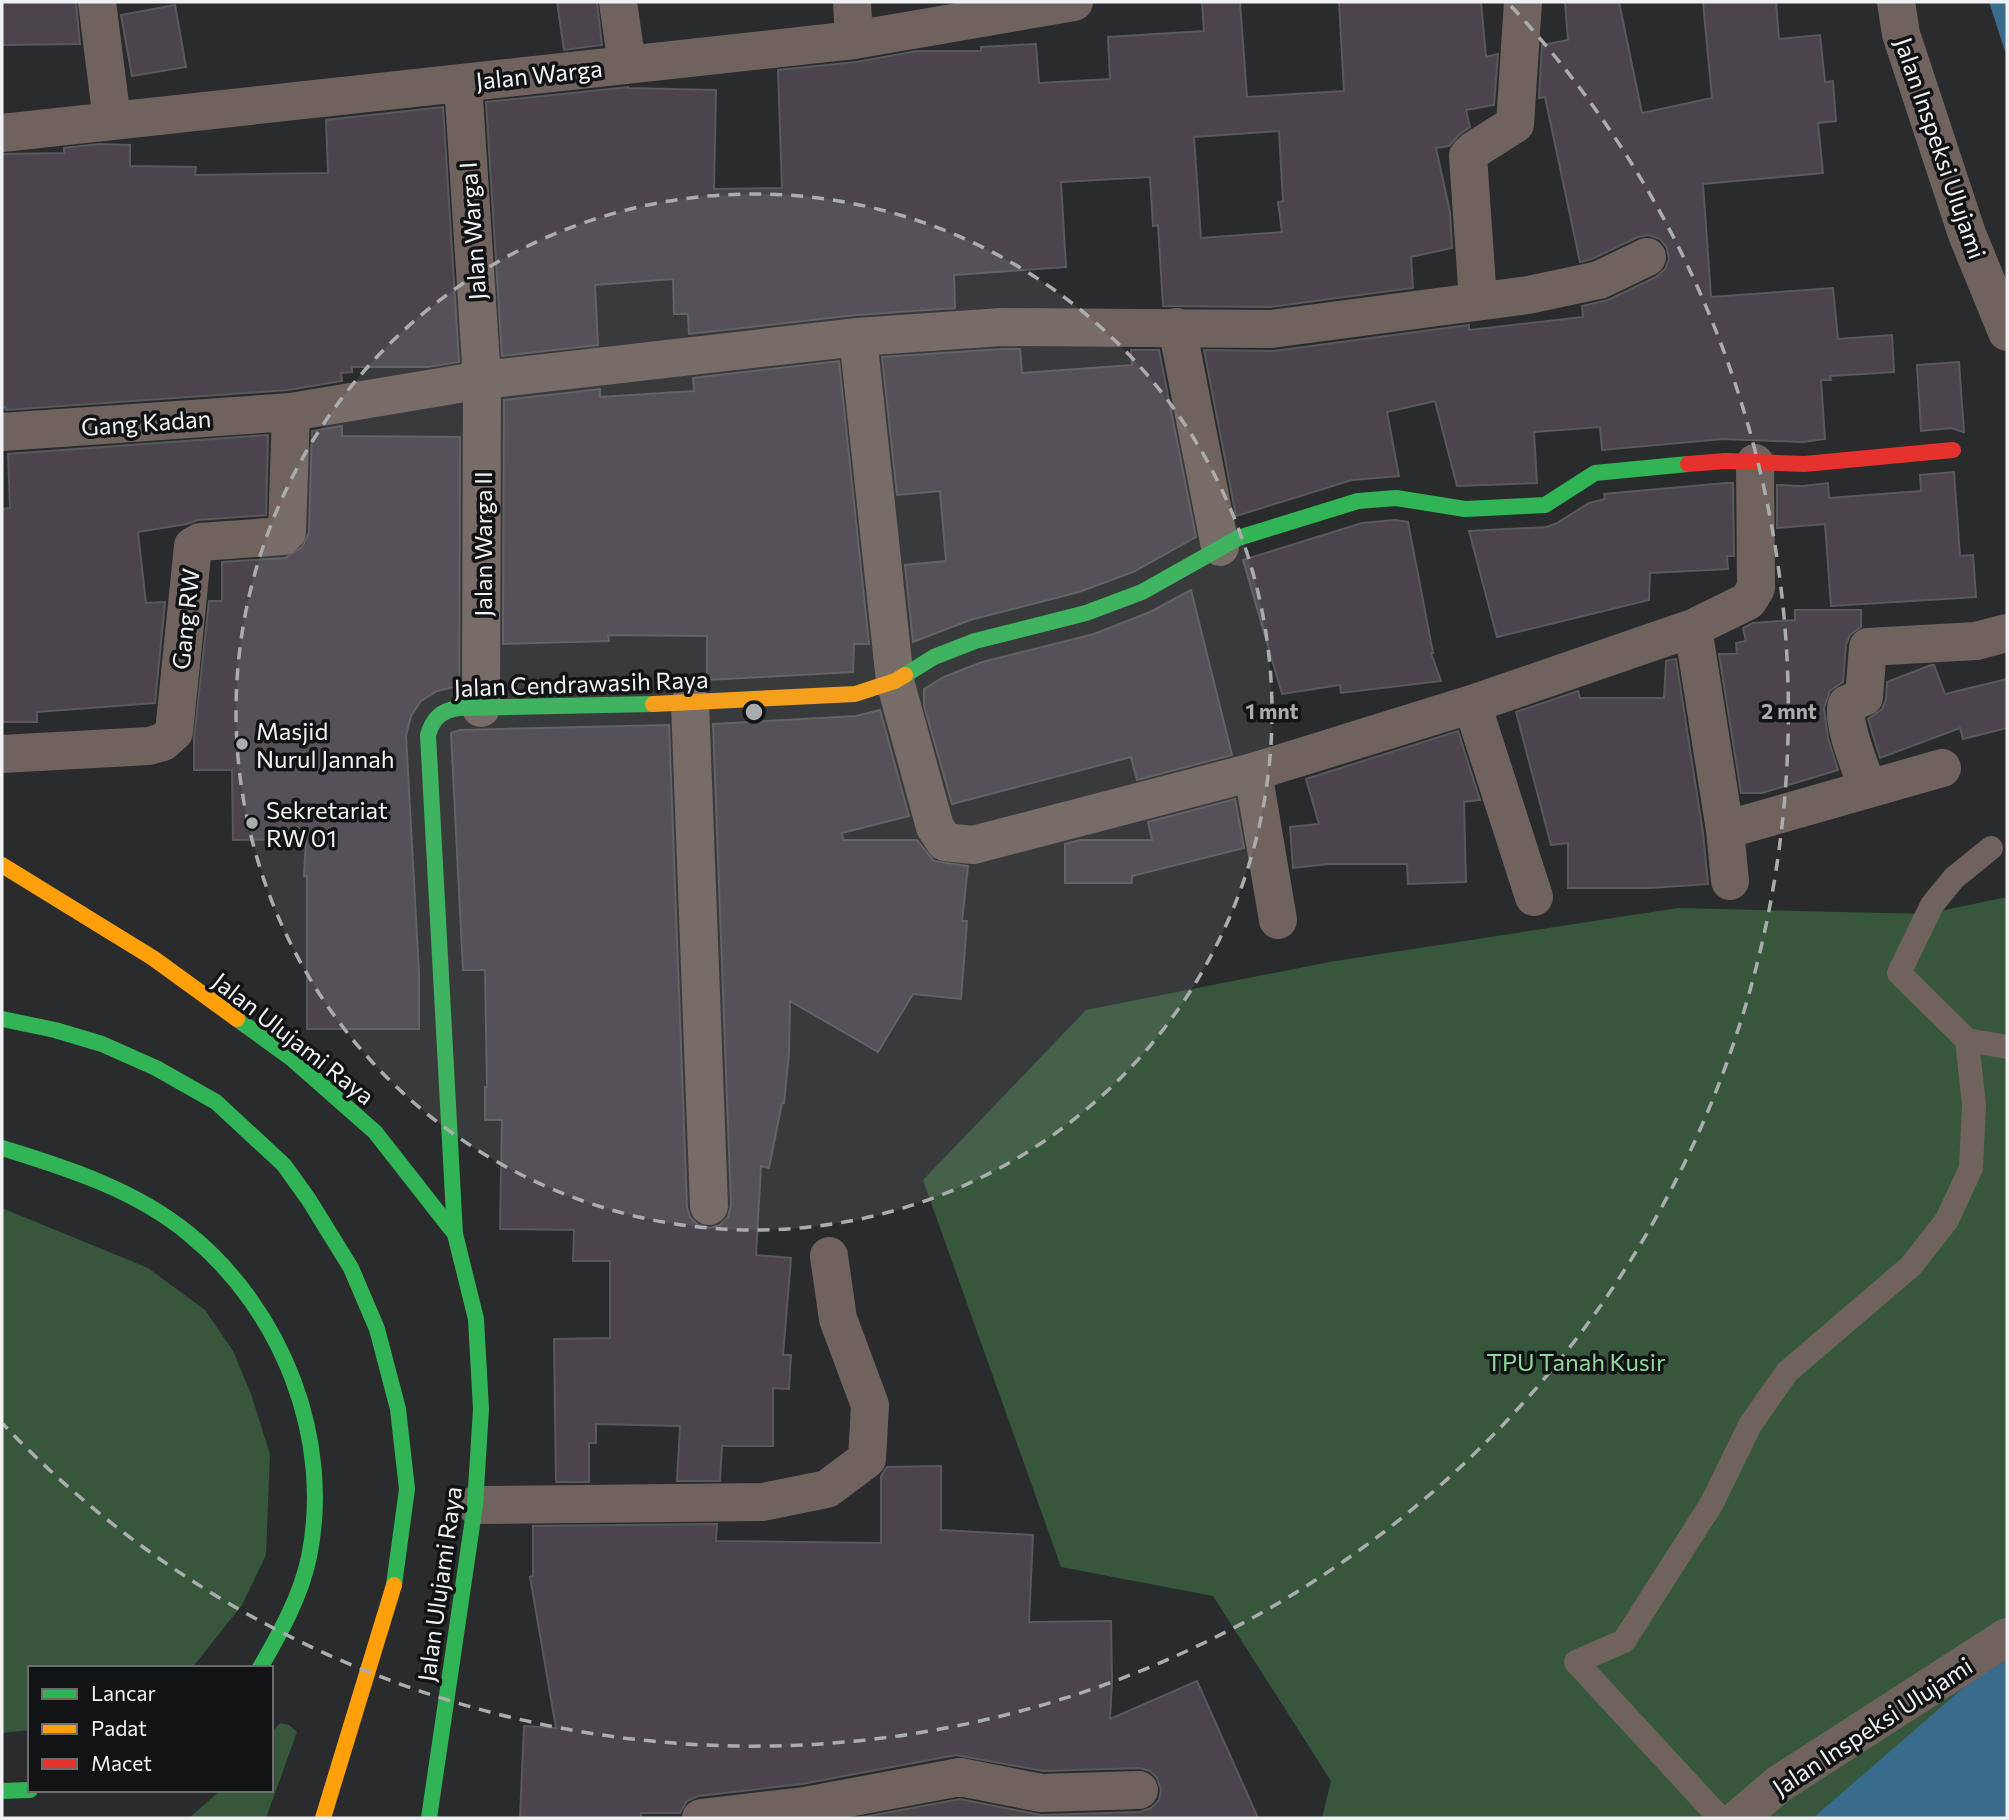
<svg xmlns="http://www.w3.org/2000/svg" width="2009" height="1820" font-family="Commissioner,sans-serif">
	<rect width="100%" height="100%" fill="#292b2d"/>
	<!-- green -->
	<path fill="#37573d" d="M 2007,897 L 2007,1818 L 1322,1818 L 1331,1781 L 1213,1596 L 1061,1567 L 923,1180 L 1086,1010 L 1329,962 L 1678,908 L 1926,914 Z
		M 2,1208 L 148,1268 L 205,1310 L 233,1351 L 251,1394 L 270,1454 L 266,1555 L 242,1605 L 192,1668 L 30,1668 L 30,1730 L 2,1733 Z
		M 280,1723 L 289,1725 L 297,1732 L 266,1818 L 189,1818 L 221,1790 L 271,1790 L 271,1733 Z"/>
	<!-- water -->
	<path fill="#396c8c" d="M 1989,2 L 2007,2 L 2007,57 Z
		M 2007,1660 L 2007,1818 L 1813,1818 L 1977,1676 Z"/>
	<!-- building -->
	<path fill="#4b444d" stroke="#58595b" stroke-width="2" fill-rule="evenodd" d="M 2,2 L 76,2 L 80,44 L 2,45 Z
		M 557,2 L 597,2 L 602,45 L 564,50 Z
		M 1202,2 L 1240,2 L 1247,97 L 1344,91 L 1339,2 L 1481,2 L 1486,57 L 1498,54 L 1494,105 L 1466,110 L 1470,127 L 1459,135 L 1449,146 L 1436,148 L 1450,212 L 1452,248 L 1411,257 L 1413,288 L 1270,307 L 1163,306 L 1158,225 L 1153,226 L 1150,177 L 1061,182 L 1066,267 L 954,275 L 955,308 L 856,315 L 689,334 L 688,314 L 674,314 L 673,279 L 595,285 L 598,345 L 502,356 L 486,102 L 628,87 L 628,88 L 716,90 L 714,189 L 782,188 L 778,70 L 856,62 L 917,51 L 981,51 L 981,47 L 1036,44 L 1039,83 L 1110,79 L 1108,37 L 1204,31 ZM 1279,131 L 1283,201 L 1278,202 L 1282,232 L 1201,238 L 1194,137 Z
		M 1565,2 L 1619,2 L 1642,113 L 1712,98 L 1703,2 L 1776,2 L 1779,39 L 1820,35 L 1825,82 L 1833,81 L 1836,121 L 1818,123 L 1823,173 L 1703,184 L 1711,297 L 1833,288 L 1838,339 L 1892,335 L 1894,372 L 1830,376 L 1831,380 L 1821,380 L 1825,439 L 1803,442 L 1723,439 L 1602,450 L 1600,427 L 1534,432 L 1537,483 L 1457,486 L 1435,401 L 1387,412 L 1399,476 L 1352,480 L 1236,516 L 1204,350 L 1274,351 L 1469,325 L 1469,330 L 1583,317 L 1582,306 L 1608,300 L 1656,277 L 1665,269 L 1669,259 L 1667,248 L 1660,239 L 1649,235 L 1638,237 L 1592,259 L 1580,262 L 1545,97 L 1539,98 L 1542,45 L 1568,40 Z
		M 175,5 L 186,67 L 132,76 L 121,15 Z
		M 443,107 L 459,362 L 428,367 L 352,367 L 352,372 L 341,373 L 342,381 L 288,390 L 6,410 L 6,407 L 2,408 L 2,154 L 64,153 L 64,148 L 99,144 L 130,145 L 130,166 L 196,167 L 195,175 L 328,173 L 326,120 Z
		M 1002,349 L 1020,349 L 1022,373 L 1132,365 L 1131,350 L 1159,350 L 1196,537 L 1133,572 L 1079,592 L 970,620 L 913,642 L 905,565 L 946,561 L 940,491 L 897,495 L 882,357 Z
		M 839,361 L 869,644 L 854,644 L 853,672 L 707,680 L 707,636 L 608,635 L 609,641 L 503,644 L 504,400 L 600,389 L 600,397 L 694,391 L 693,378 Z
		M 1959,362 L 1964,432 L 1951,428 L 1921,431 L 1917,365 Z
		M 342,426 L 342,436 L 460,437 L 459,686 L 437,691 L 421,701 L 411,716 L 406,736 L 419,973 L 419,1029 L 307,1029 L 307,876 L 304,876 L 306,839 L 233,840 L 232,770 L 194,770 L 194,739 L 209,601 L 222,601 L 222,562 L 285,558 L 302,547 L 309,533 L 312,431 Z
		M 268,435 L 266,515 L 198,520 L 187,524 L 138,532 L 146,603 L 165,602 L 155,703 L 37,712 L 37,722 L 2,722 L 2,509 L 10,508 L 8,454 Z
		M 1954,472 L 1960,556 L 1973,555 L 1976,597 L 1831,606 L 1825,524 L 1777,528 L 1777,485 L 1803,486 L 1828,483 L 1829,498 L 1921,491 L 1920,475 Z
		M 1726,483 L 1733,483 L 1734,556 L 1727,556 L 1728,569 L 1650,573 L 1649,600 L 1497,637 L 1469,531 L 1547,527 L 1557,523 L 1589,503 L 1605,499 L 1604,494 Z
		M 1395,520 L 1408,522 L 1433,653 L 1431,653 L 1441,681 L 1341,693 L 1340,685 L 1282,694 L 1243,560 L 1362,523 Z
		M 1191,590 L 1232,755 L 1137,780 L 1131,757 L 952,804 L 924,706 L 924,689 L 944,677 L 982,662 L 1094,634 L 1150,612 Z
		M 1795,610 L 1861,610 L 1861,627 L 1850,635 L 1846,645 L 1843,682 L 1830,691 L 1824,708 L 1828,738 L 1838,770 L 1762,793 L 1741,793 L 1719,654 L 1737,654 L 1736,643 L 1746,641 L 1743,628 L 1753,623 L 1795,620 Z
		M 1676,659 L 1703,833 L 1708,884 L 1650,888 L 1568,888 L 1568,843 L 1551,845 L 1516,712 L 1578,691 L 1580,698 L 1664,698 L 1666,661 Z
		M 1931,665 L 1934,665 L 1945,694 L 2007,679 L 2007,728 L 1963,739 L 1960,728 L 1880,758 L 1868,719 L 1882,709 L 1886,699 L 1887,682 Z
		M 880,710 L 909,816 L 842,833 L 843,840 L 917,840 L 934,861 L 968,866 L 962,921 L 967,921 L 961,999 L 913,994 L 878,1052 L 790,1001 L 789,1053 L 784,1103 L 782,1103 L 769,1168 L 761,1166 L 756,1255 L 791,1258 L 783,1355 L 791,1355 L 789,1389 L 773,1388 L 773,1446 L 722,1446 L 720,1481 L 677,1481 L 680,1426 L 596,1424 L 596,1443 L 589,1443 L 589,1482 L 556,1482 L 554,1339 L 610,1338 L 610,1261 L 573,1261 L 574,1230 L 500,1229 L 502,1120 L 485,1120 L 485,1087 L 487,1087 L 485,970 L 463,970 L 451,733 L 460,730 L 669,725 L 687,1207 L 690,1217 L 698,1225 L 710,1228 L 720,1225 L 728,1217 L 731,1205 L 713,724 L 856,716 Z
		M 1458,731 L 1480,800 L 1464,802 L 1466,882 L 1408,884 L 1407,864 L 1329,864 L 1293,868 L 1290,827 L 1319,824 L 1306,779 Z
		M 1235,799 L 1244,848 L 1132,876 L 1132,883 L 1065,883 L 1065,844 L 1080,840 L 1152,840 L 1148,822 Z
		M 941,1466 L 941,1530 L 1033,1535 L 1029,1622 L 1111,1621 L 1112,1681 L 1110,1719 L 1197,1681 L 1258,1818 L 858,1818 L 960,1799 L 1041,1815 L 1140,1812 L 1151,1808 L 1159,1800 L 1161,1790 L 1157,1778 L 1150,1771 L 1139,1768 L 1043,1771 L 956,1755 L 802,1784 L 698,1796 L 687,1801 L 680,1813 L 641,1813 L 641,1818 L 520,1818 L 524,1726 L 556,1728 L 530,1577 L 533,1576 L 533,1526 L 717,1524 L 716,1541 L 881,1543 L 881,1476 L 887,1467 Z"/>
	<g fill="none" stroke-linecap="round" stroke-linejoin="round">
		<!-- lane -->
		<path stroke="#70635e" stroke-width="24" d="M 1967,1040 L 2007,1047
			M 1720,1818 L 1576,1662 L 1624,1641 L 1712,1503 L 1750,1425 L 1787,1372 L 1911,1266 L 1947,1220 L 1971,1168 L 1974,1105 L 1967,1040 L 1899,973 L 1932,905 L 1954,878 L 1991,848"/>
		<!-- street -->
		<path stroke="#70635e" stroke-width="38" d="M 97,2 L 112,120
			M 618,2 L 627,65
			M 852,2 L 854,40
			M 1896,2 L 1901,34 L 1967,234 L 2007,332
			M 463,83 L 482,380 L 481,708
			M 2,133 L 854,40 L 1074,2
			M 1478,300 L 1468,156 L 1474,150 L 1515,124 L 1523,2
			M 1177,327 L 1220,547
			M 858,337 L 895,681 L 935,827 L 945,842 L 973,845 L 1253,772 L 1472,704 L 1534,897
			M 2,432 L 291,412 L 482,380 L 858,337 L 1001,327 L 1271,329 L 1528,295 L 1599,280 L 1647,257
			M 1693,628 L 1725,830 L 1730,881
			M 690,703 L 709,1206
			M 1472,704 L 1693,628 L 1748,601 L 1756,588 L 1755,463
			M 2,754 L 149,746 L 163,742 L 174,732 L 193,546 L 200,542 L 283,536 L 287,532 L 291,412
			M 1253,772 L 1278,920
			M 1868,789 C 1862,772 1840,719 1847,704 L 1864,697 L 1868,647 L 1976,641 L 2007,633
			M 1725,830 L 1942,768
			M 475,1505 L 763,1502 L 827,1489 L 867,1459 L 870,1405 L 838,1319 L 829,1256
			M 701,1818 L 805,1806 L 960,1777 L 1041,1793 L 1139,1790
			M 1739,1818 L 1779,1784 L 2007,1637"/>
		<!-- fast -->
		<path stroke="#30b455" stroke-width="16" d="M 905,675 L 934,657 L 975,641 L 1086,613 L 1142,592 L 1238,538 L 1358,501 L 1396,498 L 1465,509 L 1545,505 L 1595,473 L 1688,464
			M 2,1019 L 55,1030 L 102,1044 L 156,1068 L 216,1102 L 284,1165 L 309,1200 L 351,1268 L 377,1329 L 398,1409 L 407,1489 L 394,1585
			M 237,1019 L 291,1058 L 375,1132 L 455,1234 L 476,1319 L 481,1409 L 475,1505 L 429,1818
			M 2,1148 C 67,1168 136,1190 189,1234 C 282,1310 333,1438 309,1557 C 301,1596 280,1633 260,1668
			M 455,1234 L 428,735 C 433,718 441,711 458,708 L 653,704
			M 2,1791 L 30,1790"/>
		<!-- slow -->
		<path stroke="#ff9f0a" stroke-width="16" d="M 653,704 L 855,694 L 895,681 L 905,675
			M 2,865 L 153,958 L 237,1019
			M 323,1818 L 394,1585"/>
		<!-- jam -->
		<path stroke="#e5322d" stroke-width="16" d="M 1688,464 L 1725,461 L 1804,464 L 1953,450"/>
	</g>
	<!-- distance rings -->
	<circle cx="754" cy="712" r="518" fill="#aaacae" fill-opacity=".12"/>
	<g fill="none" stroke="#aaacae" stroke-width="3.5" stroke-dasharray="12 9">
		<circle cx="754" cy="712" r="518"/>
		<path d="M1511 6A1035 1035 0 0 1 3 1424"/>
	</g>
	<!-- markers -->
	<g fill="#aaacae" stroke="#121315" stroke-width="2.5">
		<circle cx="242" cy="744" r="7"/>
		<circle cx="252" cy="823" r="7"/>
	</g>
	<g text-anchor="middle" dominant-baseline="central" stroke-width="7" stroke-linejoin="round" paint-order="stroke">
		<!-- street labels -->
		<g font-size="24" fill="#eff1f3" stroke="#121315">
			<text transform="translate(539 74) rotate(-6)">Jalan Warga</text>
			<text transform="translate(1941 148) rotate(71)">Jalan Inspeksi Ulujami</text>
			<text transform="translate(472 231) rotate(-94)">Jalan Warga I</text>
			<text transform="translate(146 422) rotate(-4)">Gang Kadan</text>
			<text transform="translate(482 544) rotate(-90)">Jalan Warga II</text>
			<text transform="translate(185 619) rotate(-84)">Gang RW</text>
			<text transform="translate(581 683) rotate(-2)">Jalan Cendrawasih Raya</text>
			<text transform="translate(294 1038) rotate(38)">Jalan Ulujami Raya</text>
			<text transform="translate(439 1584) rotate(-82)">Jalan Ulujami Raya</text>
			<text transform="translate(1872 1726) rotate(-33)">Jalan Inspeksi Ulujami</text>
		</g>
		<!-- poi labels -->
		<g font-size="24" fill="#eff1f3" stroke="#121315" text-anchor="start">
			<text x="256" y="730">Masjid<tspan x="256" dy="28">Nurul Jannah</tspan></text>
			<text x="266" y="809">Sekretariat<tspan x="266" dy="28">RW 01</tspan></text>
		</g>
		<!-- park labels -->
		<g font-size="24" fill="#90d89c" stroke="#121315">
			<text x="1576" y="1361">TPU Tanah Kusir</text>
		</g>
	</g>
	<circle cx="754" cy="712" r="10" fill="#aaacae" stroke="#121315" stroke-width="3.5"/>
	<g font-size="21" text-anchor="middle" font-weight="bold" fill="#aaacae" stroke="#121315" stroke-width="7" stroke-linejoin="round" paint-order="stroke">
		<text x="1272" y="719">1 mnt</text>
		<text x="1789" y="719">2 mnt</text>
	</g>
	<!-- border -->
	<rect width="2009" height="1820" fill="none" stroke="#eff1f3" stroke-width="7"/>
	<!-- legend -->
	<rect x="28" y="1666" width="245" height="126" fill="#121315" stroke="#6a6c6e" stroke-width="2"/>
	<rect x="42" y="1689" width="35" height="10" fill="#30b455" stroke="#6a6c6e" stroke-width="2"/>
	<text x="91" y="1701" font-size="21" fill="#eff1f3">Lancar</text>
	<rect x="42" y="1724" width="35" height="10" fill="#ff9f0a" stroke="#6a6c6e" stroke-width="2"/>
	<text x="91" y="1736" font-size="21" fill="#eff1f3">Padat</text>
	<rect x="42" y="1759" width="35" height="10" fill="#e5322d" stroke="#6a6c6e" stroke-width="2"/>
	<text x="91" y="1771" font-size="21" fill="#eff1f3">Macet</text>
</svg>
